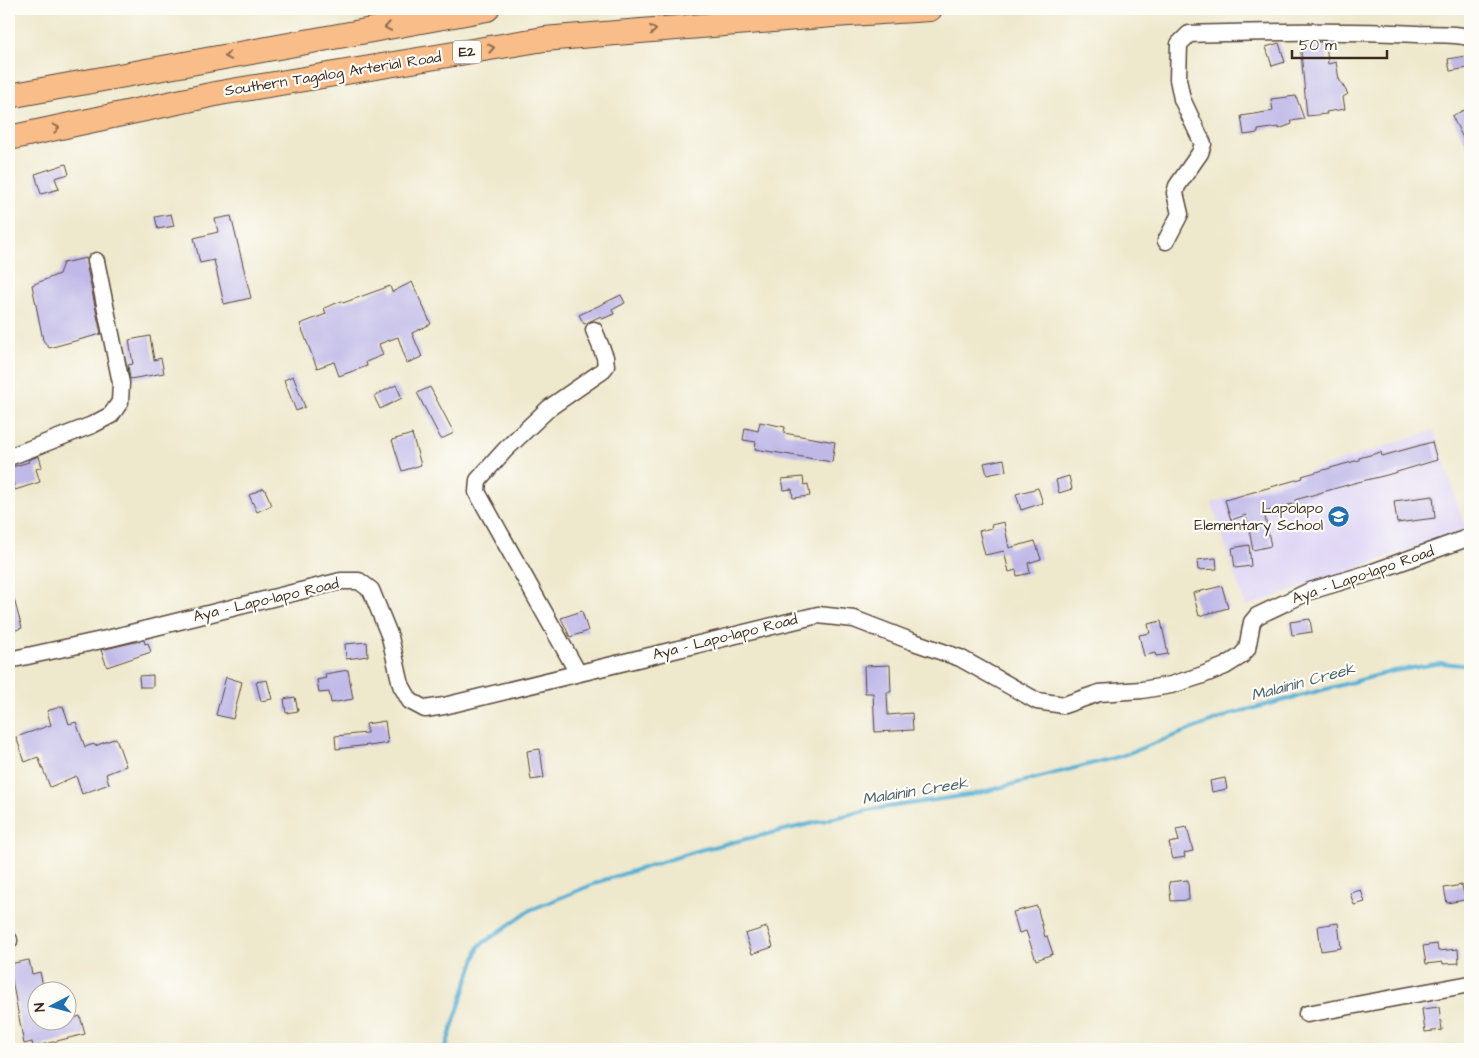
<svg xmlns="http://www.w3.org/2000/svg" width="1479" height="1058" font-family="'Architects Daughter',sans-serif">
	<rect width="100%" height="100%" fill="#fdfcf7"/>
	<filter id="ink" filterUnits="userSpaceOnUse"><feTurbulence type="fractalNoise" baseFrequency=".02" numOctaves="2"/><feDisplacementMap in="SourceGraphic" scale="10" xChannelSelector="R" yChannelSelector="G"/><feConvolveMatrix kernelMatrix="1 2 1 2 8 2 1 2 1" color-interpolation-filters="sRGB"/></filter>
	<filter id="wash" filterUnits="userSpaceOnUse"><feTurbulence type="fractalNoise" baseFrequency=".0096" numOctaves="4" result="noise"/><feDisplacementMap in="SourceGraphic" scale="20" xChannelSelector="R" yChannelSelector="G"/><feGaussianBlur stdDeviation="1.12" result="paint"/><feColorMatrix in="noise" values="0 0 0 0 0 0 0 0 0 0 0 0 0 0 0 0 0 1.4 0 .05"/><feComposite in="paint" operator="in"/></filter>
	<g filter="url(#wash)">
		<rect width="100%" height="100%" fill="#eee8cc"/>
		<!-- built -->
		<path fill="#dfd5f5" d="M 1434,430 L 1466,530 L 1245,607 L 1212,503 Z"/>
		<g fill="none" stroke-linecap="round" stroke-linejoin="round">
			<!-- stream -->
			<path stroke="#57b0d4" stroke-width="4" d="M 445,1049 L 479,946 L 530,910 L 604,880 L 700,850 L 868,810 L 975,794 L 1121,756 L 1232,714 L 1394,671 L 1442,663 L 1470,666"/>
		</g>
		<g id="blocks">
			<!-- building -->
			<path fill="#c0b9e8" d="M 1300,42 L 1326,42 L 1328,64 L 1336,62 L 1339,79 L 1348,94 L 1343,97 L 1345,109 L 1326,112 L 1327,114 L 1307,116 Z
				M 1279,43 L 1285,62 L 1272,66 L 1266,47 Z
				M 1466,56 L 1468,68 L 1450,71 L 1448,59 Z
				M 1296,96 L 1304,119 L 1291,121 L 1292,124 L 1279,129 L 1279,127 L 1258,130 L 1258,133 L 1244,135 L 1241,116 L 1273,111 L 1271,99 Z
				M 1464,110 L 1470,123 L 1470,152 L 1452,116 Z
				M 66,164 L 69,174 L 55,178 L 59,189 L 41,194 L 35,174 Z
				M 171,214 L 174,226 L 158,229 L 155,217 Z
				M 231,216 L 251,298 L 224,304 L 214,260 L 200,263 L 194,238 L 218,232 L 215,219 Z
				M 86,258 L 86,263 L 101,334 L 49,348 L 43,340 L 32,285 L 59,274 L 63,263 Z
				M 412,282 L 431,324 L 412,333 L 422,357 L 407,363 L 398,337 L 379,344 L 383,355 L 366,362 L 367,366 L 339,376 L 334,362 L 317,368 L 300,324 L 326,314 L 324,308 L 342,301 L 343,303 L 390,286 L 392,292 Z
				M 621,295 L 625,303 L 612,310 L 614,314 L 602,319 L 601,316 L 584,324 L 579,315 Z
				M 150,336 L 154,360 L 161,358 L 164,373 L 130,379 L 128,365 L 133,364 L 129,340 Z
				M 293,376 L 305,407 L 296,411 L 284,380 Z
				M 396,385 L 402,398 L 380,409 L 374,396 Z
				M 430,387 L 454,433 L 441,439 L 417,393 Z
				M 760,422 L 785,427 L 784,433 L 835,442 L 832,462 L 755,449 L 756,442 L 743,440 L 745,428 L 758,431 Z
				M 412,434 L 421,465 L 402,471 L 392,440 Z
				M 1432,442 L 1437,460 L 1387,475 L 1354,483 L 1295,500 L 1296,503 L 1264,512 L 1271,546 L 1253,550 L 1246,515 L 1231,520 L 1225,500 L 1303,478 L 1302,476 L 1359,460 L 1359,458 L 1381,452 L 1382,456 Z
				M 39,456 L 42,467 L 36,469 L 40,482 L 15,490 L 9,468 L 29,462 L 28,460 Z
				M 1004,459 L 1006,471 L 987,475 L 984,463 Z
				M 1069,476 L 1072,489 L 1059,493 L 1056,480 Z
				M 803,477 L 804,485 L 808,484 L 810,496 L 793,498 L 792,489 L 784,490 L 782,479 Z
				M 264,488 L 272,505 L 257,512 L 249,495 Z
				M 1038,488 L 1043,503 L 1021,510 L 1016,494 Z
				M 1433,496 L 1435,518 L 1397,523 L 1394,501 Z
				M 1004,522 L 1009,548 L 1035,541 L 1041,559 L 1028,563 L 1030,573 L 1017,576 L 1016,570 L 1009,572 L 1004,551 L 985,555 L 979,531 L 992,528 L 991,525 Z
				M 1249,545 L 1251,566 L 1235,568 L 1232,548 Z
				M 1216,558 L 1217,569 L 1198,570 L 1197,560 Z
				M 1222,586 L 1228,608 L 1199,616 L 1193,593 Z
				M 9,592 L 12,592 L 22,628 L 9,632 Z
				M 582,611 L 588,631 L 570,637 L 561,618 Z
				M 1310,619 L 1312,632 L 1292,635 L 1290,622 Z
				M 1161,621 L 1168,654 L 1156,656 L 1155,653 L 1144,656 L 1139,635 L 1150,633 L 1148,624 Z
				M 144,640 L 145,644 L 148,643 L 151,652 L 107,667 L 101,650 Z
				M 367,642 L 368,656 L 346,659 L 345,644 Z
				M 890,665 L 891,692 L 887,692 L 888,715 L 912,713 L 913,730 L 875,732 L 873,693 L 865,693 L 864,666 Z
				M 348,670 L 353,699 L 331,703 L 329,692 L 319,693 L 317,680 L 326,678 L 325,674 Z
				M 153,675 L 153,687 L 140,687 L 139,676 Z
				M 226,677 L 242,682 L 233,719 L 216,715 Z
				M 267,680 L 272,699 L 261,701 L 256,682 Z
				M 295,697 L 298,711 L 286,713 L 284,699 Z
				M 63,706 L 69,724 L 76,722 L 85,747 L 94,744 L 95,746 L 116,738 L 126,766 L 106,774 L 109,784 L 82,794 L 76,776 L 50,787 L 38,757 L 25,762 L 16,737 L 51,725 L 47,711 Z
				M 385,721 L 388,743 L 369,746 L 369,745 L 336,749 L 335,736 L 367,733 L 366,724 Z
				M 540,749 L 544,778 L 531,780 L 527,751 Z
				M 1225,778 L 1227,789 L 1212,792 L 1210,781 Z
				M 1187,827 L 1193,851 L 1184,853 L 1185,857 L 1173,859 L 1169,843 L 1179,841 L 1176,829 Z
				M 1188,880 L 1189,900 L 1171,901 L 1169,882 Z
				M 1462,885 L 1465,900 L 1447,903 L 1444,888 Z
				M 1361,890 L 1365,902 L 1354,905 L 1350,893 Z
				M 1037,906 L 1045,937 L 1047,936 L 1053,954 L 1036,960 L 1026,931 L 1019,933 L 1013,912 Z
				M 1338,923 L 1341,948 L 1321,951 L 1318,926 Z
				M 767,927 L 773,947 L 752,954 L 745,934 Z
				M 1437,944 L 1438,951 L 1458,949 L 1459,963 L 1443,964 L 1443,962 L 1426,964 L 1423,946 Z
				M 29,960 L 32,974 L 40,972 L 44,990 L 38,990 L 38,1020 L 68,1020 L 80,1016 L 85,1034 L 33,1047 L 32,1042 L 24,1044 L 9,964 Z
				M 1439,1007 L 1442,1030 L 1425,1032 L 1422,1009 Z"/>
		</g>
	</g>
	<g filter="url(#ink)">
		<use href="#blocks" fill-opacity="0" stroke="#564638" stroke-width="1"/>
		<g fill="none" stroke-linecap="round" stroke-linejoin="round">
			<defs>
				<path id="minor" d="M 1166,241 L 1180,214 L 1175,193 L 1177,186 L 1200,153 L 1203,144 L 1182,99 L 1178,79 L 1179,44 L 1189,34 C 1265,32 1341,30 1417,34 C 1431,35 1459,33 1470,38
					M 9,457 L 92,425 L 111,415 L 120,402 L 121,383 L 96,261
					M 9,660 L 111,638 L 341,581 L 359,581 L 371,590 L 390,637 L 401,685 L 410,701 L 425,709 L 444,706 L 818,615 L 854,619 L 911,641 L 960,658 L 1037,701 L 1064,705 L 1099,693 L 1142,690 L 1171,685 L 1200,676 L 1225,666 L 1241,656 L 1247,649 L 1252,622 L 1257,616 L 1310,591 L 1373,572 L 1470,537
					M 578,673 L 477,492 L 478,480 L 505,450 L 549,408 L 601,372 L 606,366 L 605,357 L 594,330
					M 9,940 L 9,941
					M 1307,1014 L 1470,984"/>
				<path id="highway" d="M 9,96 L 487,9
					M 9,138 L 220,93 L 544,39 L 833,15 L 930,9"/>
			</defs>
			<!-- minor casing -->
			<use href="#minor" stroke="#564638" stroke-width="19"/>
			<!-- highway casing -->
			<use href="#highway" stroke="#564638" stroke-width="26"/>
			<!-- minor -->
			<use href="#minor" stroke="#fff" stroke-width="16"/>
			<!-- highway -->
			<use href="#highway" stroke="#f8bd88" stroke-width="24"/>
		</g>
		<!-- one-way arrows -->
		<defs><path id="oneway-chevron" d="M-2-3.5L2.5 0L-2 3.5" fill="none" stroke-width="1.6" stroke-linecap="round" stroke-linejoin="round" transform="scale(1.25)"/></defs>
		<g stroke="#906c4e">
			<use href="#oneway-chevron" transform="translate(388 27) rotate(170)"/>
			<use href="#oneway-chevron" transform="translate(653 30) rotate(-5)"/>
			<use href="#oneway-chevron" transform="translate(491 48) rotate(-10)"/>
			<use href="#oneway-chevron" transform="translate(228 56) rotate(170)"/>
			<use href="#oneway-chevron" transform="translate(56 128) rotate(-12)"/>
		</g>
	</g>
	<!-- icons -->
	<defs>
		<symbol id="school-disc" viewBox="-11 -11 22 22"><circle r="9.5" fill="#1f6fb2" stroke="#fdfcf7"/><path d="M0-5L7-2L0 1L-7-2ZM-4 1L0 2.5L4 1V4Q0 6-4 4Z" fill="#fff"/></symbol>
	</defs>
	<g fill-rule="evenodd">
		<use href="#school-disc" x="1326" y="504" width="25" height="25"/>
	</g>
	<g text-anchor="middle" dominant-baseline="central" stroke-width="4.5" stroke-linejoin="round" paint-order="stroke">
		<!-- shield labels -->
		<rect fill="#fdfcf7" stroke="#75695f" stroke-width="1" x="453" y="40.5" width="28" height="23" rx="4"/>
		<g font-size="14" font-weight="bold" fill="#3b2a1e">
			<text x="467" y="52">E2</text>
		</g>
		<!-- street labels -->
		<g font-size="15" fill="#3b2a1e" stroke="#fdfcf7">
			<text transform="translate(333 74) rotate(-9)">Southern Tagalog Arterial Road</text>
			<text transform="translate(1363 575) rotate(-19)">Aya - Lapo-lapo Road</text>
			<text transform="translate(266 600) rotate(-13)">Aya - Lapo-lapo Road</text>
			<text transform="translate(725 637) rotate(-14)">Aya - Lapo-lapo Road</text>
		</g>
		<!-- poi labels -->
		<g font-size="15" fill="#3b2a1e" stroke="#fdfcf7" text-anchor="end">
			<text x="1323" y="508">Lapolapo<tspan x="1323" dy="17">Elementary School</tspan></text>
		</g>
		<!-- water labels -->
		<g font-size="16" font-style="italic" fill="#466067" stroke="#fdfcf7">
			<text transform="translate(1303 682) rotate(-15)">Malainin Creek</text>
			<text transform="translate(915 791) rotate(-9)">Malainin Creek</text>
		</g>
	</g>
	<!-- margin -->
	<rect width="1479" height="1058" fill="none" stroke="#fdfcf7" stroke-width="30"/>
	<!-- north arrow -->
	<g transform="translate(52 1006) rotate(264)"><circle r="24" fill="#fdfcf7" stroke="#afa8a0"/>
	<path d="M0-4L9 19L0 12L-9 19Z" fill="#1f6fb2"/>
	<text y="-8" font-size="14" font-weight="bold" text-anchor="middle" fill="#3b2a1e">N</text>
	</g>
	<!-- scale -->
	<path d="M1292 50v8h95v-8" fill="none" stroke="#3b2a1e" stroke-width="2.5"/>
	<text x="1299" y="50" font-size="15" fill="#3b2a1e" stroke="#fdfcf7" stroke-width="4" paint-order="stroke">50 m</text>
</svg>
